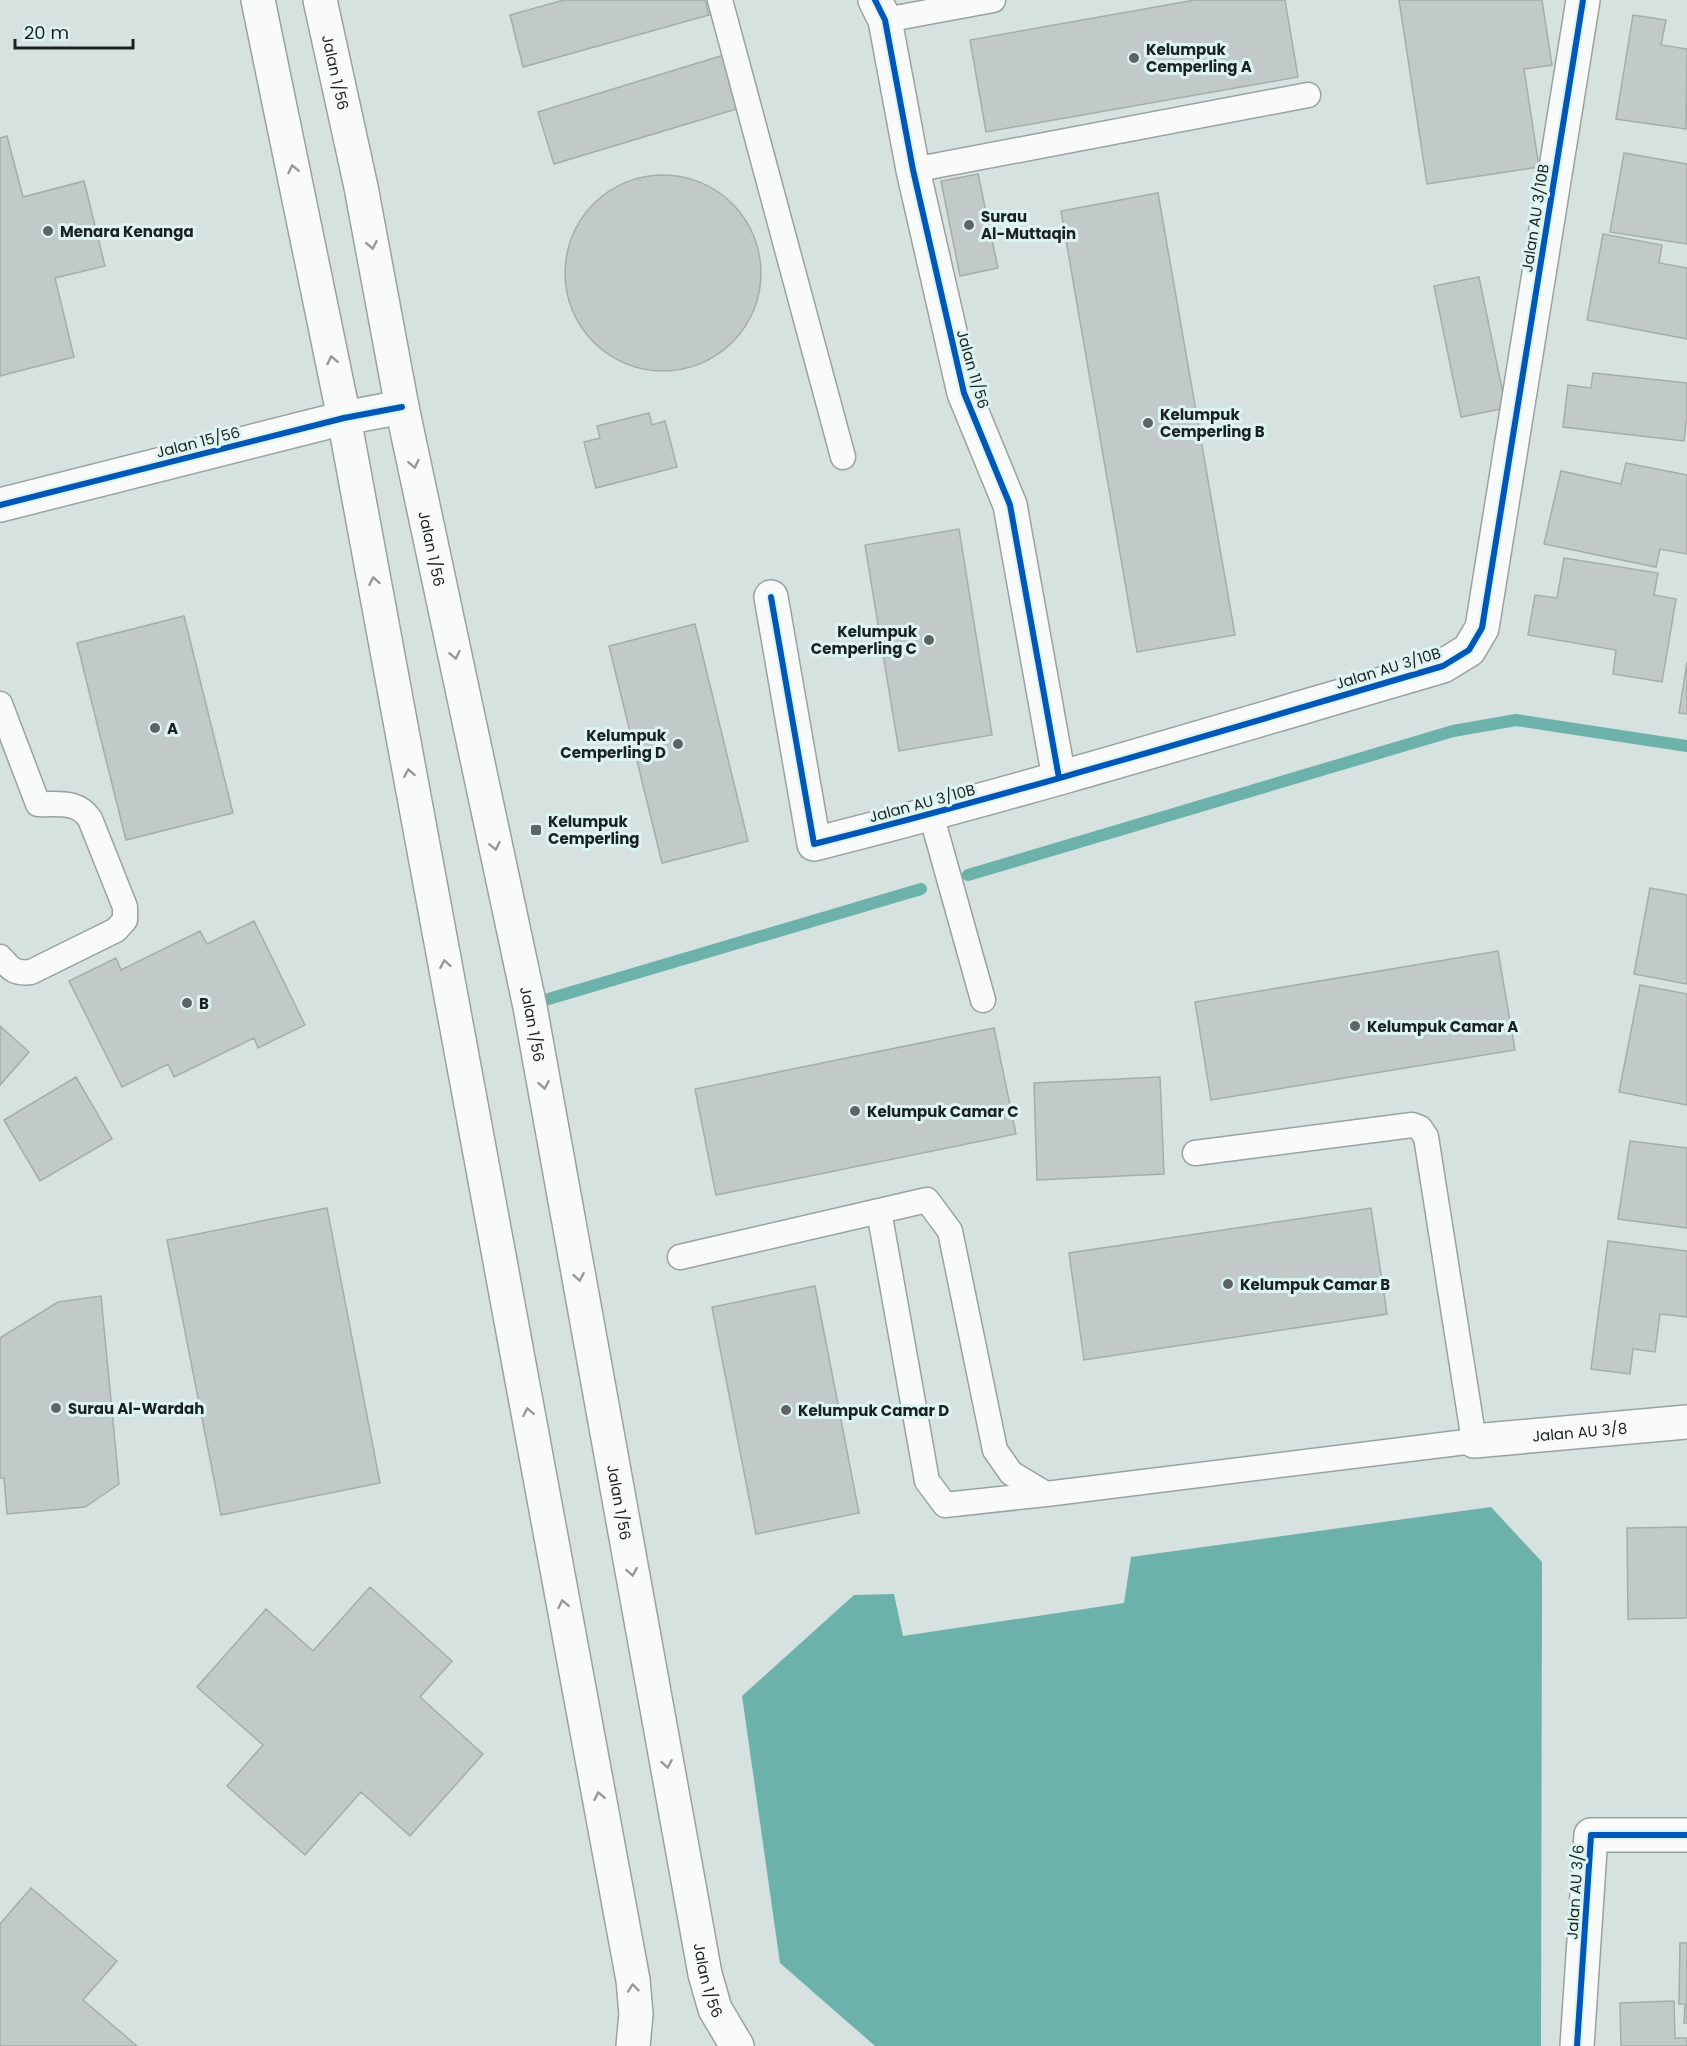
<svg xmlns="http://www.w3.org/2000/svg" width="1687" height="2046" font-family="Poppins,sans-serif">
	<rect width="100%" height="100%" fill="#d6e2e0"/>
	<!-- water -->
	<path fill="#6cb1aa" d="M 1491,1507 L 1542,1562 L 1541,2046 L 875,2046 L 780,1963 L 742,1696 L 854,1595 L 894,1594 L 903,1636 L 1124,1603 L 1131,1557 Z"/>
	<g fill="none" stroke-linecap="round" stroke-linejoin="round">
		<!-- stream -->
		<path stroke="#6cb1aa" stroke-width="12" d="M 968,875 L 1453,731 L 1516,720 L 1687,746
			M 545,1000 L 921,889"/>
	</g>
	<!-- building -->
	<path fill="#c1cac9" stroke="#a4adab" stroke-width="1.5" d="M 564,0 L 705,0 L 709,15 L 523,67 L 510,15 Z
		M 1195,0 L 1285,0 L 1298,77 L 986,132 L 970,40 Z
		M 1399,0 L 1542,0 L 1552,65 L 1524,69 L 1539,167 L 1427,184 Z
		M 1633,15 L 1666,20 L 1661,45 L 1687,49 L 1686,129 L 1616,119 Z
		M 724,55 L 740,108 L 554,164 L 538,112 Z
		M 7,136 L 23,197 L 84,181 L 105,266 L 55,278 L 74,357 L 0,376 L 0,138 Z
		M 1624,153 L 1687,164 L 1687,244 L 1610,232 Z
		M 978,174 L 998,268 L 960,276 L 941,181 Z
		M565 273a98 98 0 1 1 196 0a98 98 0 1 1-196 0Z
		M 1158,193 L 1235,635 L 1137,652 L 1061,211 Z
		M 1603,234 L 1662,245 L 1659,263 L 1687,268 L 1687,339 L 1587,320 Z
		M 1479,277 L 1506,408 L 1461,417 L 1434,286 Z
		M 1593,373 L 1687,383 L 1687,415 L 1684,441 L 1563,427 L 1568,385 L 1591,388 Z
		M 649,413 L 652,425 L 665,421 L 677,467 L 596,488 L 584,442 L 600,438 L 597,426 Z
		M 1626,463 L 1687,475 L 1687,554 L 1660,549 L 1656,567 L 1544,544 L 1561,471 L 1621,484 Z
		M 959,529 L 992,735 L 899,751 L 865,545 Z
		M 1564,558 L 1658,573 L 1654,595 L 1676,599 L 1662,682 L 1613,674 L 1616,650 L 1528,635 L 1535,595 L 1557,598 Z
		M 184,616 L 233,813 L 126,840 L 77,643 Z
		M 695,624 L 748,841 L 662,863 L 609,646 Z
		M 1687,662 L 1687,714 L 1679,713 Z
		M 1650,888 L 1687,895 L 1687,984 L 1634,974 Z
		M 254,921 L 305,1025 L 258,1048 L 254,1038 L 174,1077 L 168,1064 L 122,1087 L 69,981 L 116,958 L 121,970 L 200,931 L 207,944 Z
		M 1498,951 L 1515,1050 L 1211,1100 L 1195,1002 Z
		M 1640,985 L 1687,994 L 1687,1105 L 1619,1092 Z
		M 0,1026 L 29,1052 L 0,1085 Z
		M 994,1028 L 1016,1134 L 716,1195 L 695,1089 Z
		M 76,1077 L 112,1139 L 40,1181 L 4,1120 Z
		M 1160,1077 L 1164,1174 L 1037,1180 L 1034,1083 Z
		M 1630,1141 L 1687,1148 L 1687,1228 L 1618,1219 Z
		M 327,1208 L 380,1483 L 221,1515 L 167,1240 Z
		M 1371,1208 L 1387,1314 L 1084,1360 L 1069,1253 Z
		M 1608,1241 L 1687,1251 L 1687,1317 L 1660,1314 L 1655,1352 L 1633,1349 L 1630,1374 L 1591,1369 Z
		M 815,1286 L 859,1513 L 756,1534 L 712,1307 Z
		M 101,1296 L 119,1484 L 85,1507 L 7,1514 L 4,1478 L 0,1478 L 0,1338 L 58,1302 Z
		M 1687,1527 L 1687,1618 L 1628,1619 L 1627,1528 Z
		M 370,1587 L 452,1661 L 420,1697 L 483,1754 L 410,1836 L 361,1792 L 305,1855 L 227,1786 L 263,1745 L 197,1687 L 266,1609 L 313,1651 Z
		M 31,1888 L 117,1961 L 83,2000 L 137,2046 L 0,2046 L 0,1924 Z
		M 1680,1943 L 1687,1943 L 1687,2023 L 1684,2023 L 1685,2004 L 1679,2004 Z
		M 1674,2001 L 1675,2038 L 1687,2038 L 1687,2046 L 1621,2046 L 1620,2003 Z"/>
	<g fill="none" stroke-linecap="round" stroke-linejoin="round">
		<defs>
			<path id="service" d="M 720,0 L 843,457
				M 885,20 L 993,0
				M 913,170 L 1308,95
				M 0,704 L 38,804 C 59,805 77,800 90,819 L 125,907 L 125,920 L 116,930 L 31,972 C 14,974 11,969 0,957
				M 931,814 L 983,1000
				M 879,1211 L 927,1481 L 945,1505 L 1046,1494
				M 680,1257 L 927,1200 L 950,1231 L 995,1450 L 1011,1473 L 1046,1494 L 1474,1441 L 1426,1137 L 1420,1128 L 1412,1125 L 1195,1153"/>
			<g id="minor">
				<path d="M 875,0 L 885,20 L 913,170 L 964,393 L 1010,505 L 1059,778"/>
				<path d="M 0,505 L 344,418 L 402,407"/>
				<path d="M 771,597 L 814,844 C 1025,791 1234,727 1443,666 L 1469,650 L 1482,628 L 1583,0"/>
				<path id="s1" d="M 1474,1441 L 1687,1422"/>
				<path d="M 1577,2046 L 1591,1835 L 1687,1835"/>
			</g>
			<g id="secondary">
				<path d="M 258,0 L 344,418 L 633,1980 L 636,2014 L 633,2046"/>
				<path id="s2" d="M 320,0 L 361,187 L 402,407 L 530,1007 L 705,1974 L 715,2009 L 737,2046"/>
			</g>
		</defs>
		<!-- service casing -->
		<use href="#service" stroke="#9aa2a1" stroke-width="27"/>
		<!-- minor casing -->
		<use href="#minor" stroke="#9aa2a1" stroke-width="36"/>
		<!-- secondary casing -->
		<use href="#secondary" stroke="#9aa2a1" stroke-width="36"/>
		<!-- service -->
		<use href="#service" stroke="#f9fbfa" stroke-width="24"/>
		<!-- minor -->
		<use href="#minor" stroke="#f9fbfa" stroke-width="33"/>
		<!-- secondary -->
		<use href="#secondary" stroke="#f9fbfa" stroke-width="33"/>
		<defs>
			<path id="cycleway" d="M 875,0 L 885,20 L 913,170 L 964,393 L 1010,505 L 1059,778
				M 0,505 L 344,418 L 402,407
				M 771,597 L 814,844 C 1025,791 1234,727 1443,666 L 1469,650 L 1482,628 L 1583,0
				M 1577,2046 L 1591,1835 L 1687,1835"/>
		</defs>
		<!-- cycleway casing -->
		<use href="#cycleway" stroke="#def4f1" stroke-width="10"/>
		<!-- cycleway -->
		<use href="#cycleway" stroke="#0057b8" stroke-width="6"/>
	</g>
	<!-- one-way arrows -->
	<defs><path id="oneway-chevron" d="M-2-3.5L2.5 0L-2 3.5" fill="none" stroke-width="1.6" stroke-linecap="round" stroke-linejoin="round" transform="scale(1.5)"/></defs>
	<g stroke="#959998">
		<use href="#oneway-chevron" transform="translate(293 169) rotate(-102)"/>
		<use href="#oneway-chevron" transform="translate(372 245) rotate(79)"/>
		<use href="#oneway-chevron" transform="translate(332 360) rotate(-102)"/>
		<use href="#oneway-chevron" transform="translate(414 464) rotate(78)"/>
		<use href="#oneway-chevron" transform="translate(374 581) rotate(-100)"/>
		<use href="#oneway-chevron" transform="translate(455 655) rotate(78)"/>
		<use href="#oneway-chevron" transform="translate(409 773) rotate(-100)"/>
		<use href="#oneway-chevron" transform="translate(495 846) rotate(78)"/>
		<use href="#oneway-chevron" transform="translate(445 964) rotate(-100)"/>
		<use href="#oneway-chevron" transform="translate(544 1085) rotate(80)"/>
		<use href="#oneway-chevron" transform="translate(579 1277) rotate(80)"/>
		<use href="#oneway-chevron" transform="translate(528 1412) rotate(-101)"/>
		<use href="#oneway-chevron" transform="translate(632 1572) rotate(80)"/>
		<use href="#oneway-chevron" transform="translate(563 1604) rotate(-101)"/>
		<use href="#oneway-chevron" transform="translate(667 1764) rotate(80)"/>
		<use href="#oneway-chevron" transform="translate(599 1796) rotate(-101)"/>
		<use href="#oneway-chevron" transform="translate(633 1988) rotate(-96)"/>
	</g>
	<!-- markers -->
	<g fill="#5c6564" stroke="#def4f1" stroke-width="2">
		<circle cx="1134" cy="58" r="6"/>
		<circle cx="969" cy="225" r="6"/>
		<circle cx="48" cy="231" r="6"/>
		<circle cx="1148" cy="423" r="6"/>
		<circle cx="929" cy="640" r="6"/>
		<circle cx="155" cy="728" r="6"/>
		<circle cx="678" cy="744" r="6"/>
		<rect x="530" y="824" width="12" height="12" rx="3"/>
		<circle cx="187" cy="1003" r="6"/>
		<circle cx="1355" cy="1026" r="6"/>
		<circle cx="855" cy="1111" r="6"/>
		<circle cx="1228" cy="1284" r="6"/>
		<circle cx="56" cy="1408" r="6"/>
		<circle cx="786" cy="1410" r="6"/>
	</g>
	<g text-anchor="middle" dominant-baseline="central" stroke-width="6" stroke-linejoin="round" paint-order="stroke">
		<!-- poi labels -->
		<g font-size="15" font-weight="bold" fill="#1a2221" stroke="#def4f1" text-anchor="start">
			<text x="1146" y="49">Kelumpuk<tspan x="1146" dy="17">Cemperling A</tspan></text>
			<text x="981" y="216">Surau<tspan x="981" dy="17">Al-Muttaqin</tspan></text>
			<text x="60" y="231">Menara Kenanga</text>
			<text x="1160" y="414">Kelumpuk<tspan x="1160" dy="17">Cemperling B</tspan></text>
			<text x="917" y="631" text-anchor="end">Kelumpuk<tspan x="917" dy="17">Cemperling C</tspan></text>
			<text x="167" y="728">A</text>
			<text x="666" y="735" text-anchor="end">Kelumpuk<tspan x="666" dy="17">Cemperling D</tspan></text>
			<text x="548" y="821">Kelumpuk<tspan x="548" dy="17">Cemperling</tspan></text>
			<text x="199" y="1003">B</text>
			<text x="1367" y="1026">Kelumpuk Camar A</text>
			<text x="867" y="1111">Kelumpuk Camar C</text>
			<text x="1240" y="1284">Kelumpuk Camar B</text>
			<text x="68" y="1408">Surau Al-Wardah</text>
			<text x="798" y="1410">Kelumpuk Camar D</text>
		</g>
		<!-- street labels -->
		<g font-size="15" fill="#1a2221" stroke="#def4f1">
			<text stroke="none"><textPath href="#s2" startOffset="74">Jalan 1/56</textPath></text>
			<text transform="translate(1535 218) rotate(-81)">Jalan AU 3/10B</text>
			<text transform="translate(973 369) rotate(74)">Jalan 11/56</text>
			<text transform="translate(198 442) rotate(-14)">Jalan 15/56</text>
			<text stroke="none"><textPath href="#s2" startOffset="560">Jalan 1/56</textPath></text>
			<text transform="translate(1388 668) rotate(-17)">Jalan AU 3/10B</text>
			<text transform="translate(922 803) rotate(-15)">Jalan AU 3/10B</text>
			<text stroke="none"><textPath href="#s2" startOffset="1046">Jalan 1/56</textPath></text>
			<text stroke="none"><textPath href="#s1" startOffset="106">Jalan AU 3/8</textPath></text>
			<text stroke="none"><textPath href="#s2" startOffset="1532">Jalan 1/56</textPath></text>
			<text transform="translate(1575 1892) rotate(-86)">Jalan AU 3/6</text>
			<text stroke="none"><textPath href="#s2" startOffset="2018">Jalan 1/56</textPath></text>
		</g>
	</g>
	<!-- scale -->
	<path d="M15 39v9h118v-9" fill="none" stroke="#1a2221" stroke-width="3"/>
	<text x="24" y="39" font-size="18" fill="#1a2221" stroke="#def4f1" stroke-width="4.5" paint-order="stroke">20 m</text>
</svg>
